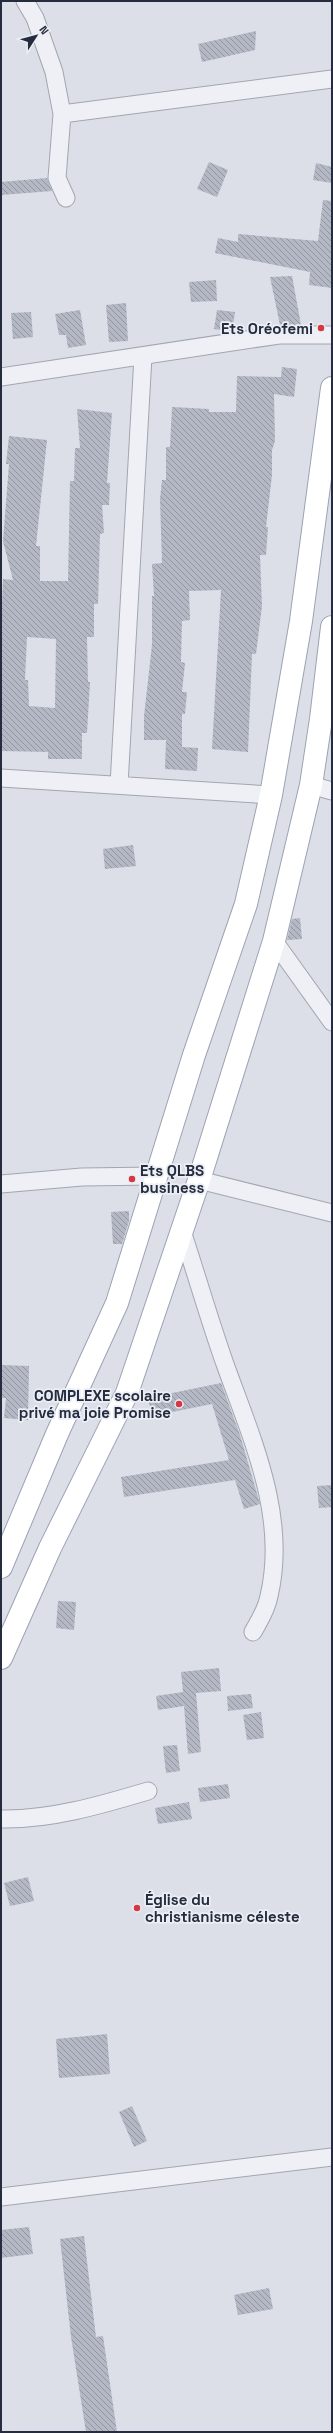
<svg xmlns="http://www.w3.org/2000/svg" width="333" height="2433" font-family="'Space Grotesk',sans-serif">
	<defs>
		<pattern id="building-back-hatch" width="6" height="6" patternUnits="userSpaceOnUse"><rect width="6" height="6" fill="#b3b8c4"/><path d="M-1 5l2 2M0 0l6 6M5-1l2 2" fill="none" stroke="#9196a1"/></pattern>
	</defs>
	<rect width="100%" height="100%" fill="#dcdfe7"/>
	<!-- building -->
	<path fill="url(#building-back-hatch)" fill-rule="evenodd" d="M 256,31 L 255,50 L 202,62 L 198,44 Z
		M 209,162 L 228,170 L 217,197 L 197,189 Z
		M 316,163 L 332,167 L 332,183 L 313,180 Z
		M 47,178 L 52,191 L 1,195 L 1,182 Z
		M 323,200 L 332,201 L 332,288 L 309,285 L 310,272 L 215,253 L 218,238 L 238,242 L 238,234 L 318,241 Z
		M 292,276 L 301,325 L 280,325 L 270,277 Z
		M 216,280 L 217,301 L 191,302 L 189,282 Z
		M 126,303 L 128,341 L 109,342 L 106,305 Z
		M 80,310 L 86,345 L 68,348 L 66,335 L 59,335 L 55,314 Z
		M 217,310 L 235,312 L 232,332 L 214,329 Z
		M 31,312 L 33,337 L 13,339 L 11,313 Z
		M 282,367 L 297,369 L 294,397 L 274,394 L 275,441 L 272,450 L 272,475 L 266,527 L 268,527 L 266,555 L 260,555 L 262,606 L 256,654 L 252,654 L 248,752 L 212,749 L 221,590 L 189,591 L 190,620 L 182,621 L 181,662 L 185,663 L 182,692 L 187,692 L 185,714 L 182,714 L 182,747 L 198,748 L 197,771 L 165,769 L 166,740 L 144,740 L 144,716 L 152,645 L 152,596 L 154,596 L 152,564 L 162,563 L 160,499 L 162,480 L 166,480 L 166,447 L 170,447 L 172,407 L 209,409 L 209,412 L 236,412 L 237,376 L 281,377 Z
		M 77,409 L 112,413 L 107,483 L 110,483 L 109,505 L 102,505 L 104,533 L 100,534 L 98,604 L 94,604 L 94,637 L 87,637 L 88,682 L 90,682 L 87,733 L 82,733 L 82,759 L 48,759 L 48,752 L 1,751 L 1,626 L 3,579 L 13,580 L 3,541 L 9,464 L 6,464 L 9,436 L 47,440 L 36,546 L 40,546 L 40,581 L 68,581 L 70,481 L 74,481 L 75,448 L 80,448 ZM 27,637 L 56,639 L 55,708 L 29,706 L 28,680 L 25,680 Z
		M 133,845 L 136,866 L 105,869 L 103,849 Z
		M 300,918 L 302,939 L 287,940 L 292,919 Z
		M 129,1211 L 129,1221 L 122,1244 L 113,1244 L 111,1212 Z
		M 1,1365 L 29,1366 L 28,1420 L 4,1418 L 6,1398 L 1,1398 Z
		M 221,1383 L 240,1435 L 260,1504 L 244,1509 L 235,1480 L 124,1497 L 121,1477 L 229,1460 L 212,1404 L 152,1416 L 148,1398 Z
		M 332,1485 L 332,1507 L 319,1508 L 317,1486 Z
		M 58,1601 L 76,1602 L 74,1630 L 56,1628 Z
		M 219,1668 L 221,1691 L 196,1693 L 201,1752 L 188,1754 L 184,1706 L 158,1710 L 156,1696 L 183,1692 L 181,1672 Z
		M 251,1694 L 253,1708 L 228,1711 L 227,1696 Z
		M 261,1712 L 264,1738 L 247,1740 L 243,1715 Z
		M 177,1745 L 180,1771 L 166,1773 L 163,1746 Z
		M 228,1784 L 230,1798 L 200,1802 L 198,1788 Z
		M 189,1802 L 192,1819 L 158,1824 L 155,1808 Z
		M 28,1877 L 34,1901 L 10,1906 L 4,1883 Z
		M 107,2034 L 110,2074 L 59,2078 L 56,2039 Z
		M 132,2106 L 147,2141 L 134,2147 L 119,2112 Z
		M 29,2227 L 33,2254 L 1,2258 L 1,2230 Z
		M 84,2236 L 96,2337 L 103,2336 L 117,2432 L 86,2432 L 71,2337 L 60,2239 Z
		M 269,2288 L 273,2309 L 238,2315 L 234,2295 Z"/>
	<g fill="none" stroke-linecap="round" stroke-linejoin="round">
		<defs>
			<path id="minor" d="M 25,1 L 35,18 L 54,72 L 62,114 L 57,178 L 66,198
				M 62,114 L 332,79
				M 1,377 L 279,335 L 332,335
				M 1,778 L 271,795
				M 119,785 L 143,356
				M 311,785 L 332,791
				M 274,941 L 332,1022
				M 199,1180 L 332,1213
				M 1,1184 L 82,1177 L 156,1176
				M 181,1228 C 196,1273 209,1319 225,1364 C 251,1437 288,1516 269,1596 C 267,1609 259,1621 253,1632
				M 1,1819 C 50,1820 101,1805 148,1791
				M 1,2197 L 332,2157"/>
			<path id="primary" d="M 1,1567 L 57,1434 L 117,1303 L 194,1055 L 246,904 L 271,795 L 301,621 L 332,388
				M 1,1658 L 50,1548 L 127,1393 L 199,1180 L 274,941 L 311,785 L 321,719 L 332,627"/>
		</defs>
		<!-- minor casing -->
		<use href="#minor" stroke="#a1a6b1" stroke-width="19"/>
		<!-- primary casing -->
		<use href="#primary" stroke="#9aa3b4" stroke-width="24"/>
		<!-- minor -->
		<use href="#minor" stroke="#eff0f5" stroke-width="17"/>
		<!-- primary -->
		<use href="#primary" stroke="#fff" stroke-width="22"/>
	</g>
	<!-- markers -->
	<g fill="#d63743" stroke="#ebeef5" stroke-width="1.5">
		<circle cx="321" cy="328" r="4"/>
		<circle cx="132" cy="1179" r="4"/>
		<circle cx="179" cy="1404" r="4"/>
		<circle cx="137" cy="1908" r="4"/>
	</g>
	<g text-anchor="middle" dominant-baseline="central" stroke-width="3.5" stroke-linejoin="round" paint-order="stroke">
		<!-- poi labels -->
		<g font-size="15" font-weight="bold" fill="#252c3e" stroke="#ebeef5" text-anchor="end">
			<text x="313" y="328">Ets Oréofemi</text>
			<text x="140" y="1170" text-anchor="start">Ets QLBS<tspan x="140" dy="17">business</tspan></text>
			<text x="171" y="1395">COMPLEXE scolaire<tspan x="171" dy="17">privé ma joie Promise</tspan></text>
			<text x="145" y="1899" text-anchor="start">Église du<tspan x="145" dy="17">christianisme céleste</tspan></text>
		</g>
	</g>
	<!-- border -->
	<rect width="333" height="2433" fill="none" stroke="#252c3e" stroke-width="4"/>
	<!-- north arrow -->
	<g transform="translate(36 36) rotate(54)" stroke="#ebeef5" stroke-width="3" paint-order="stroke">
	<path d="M0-3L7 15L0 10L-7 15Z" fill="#252c3e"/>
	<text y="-6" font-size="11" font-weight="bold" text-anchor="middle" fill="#252c3e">N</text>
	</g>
</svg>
